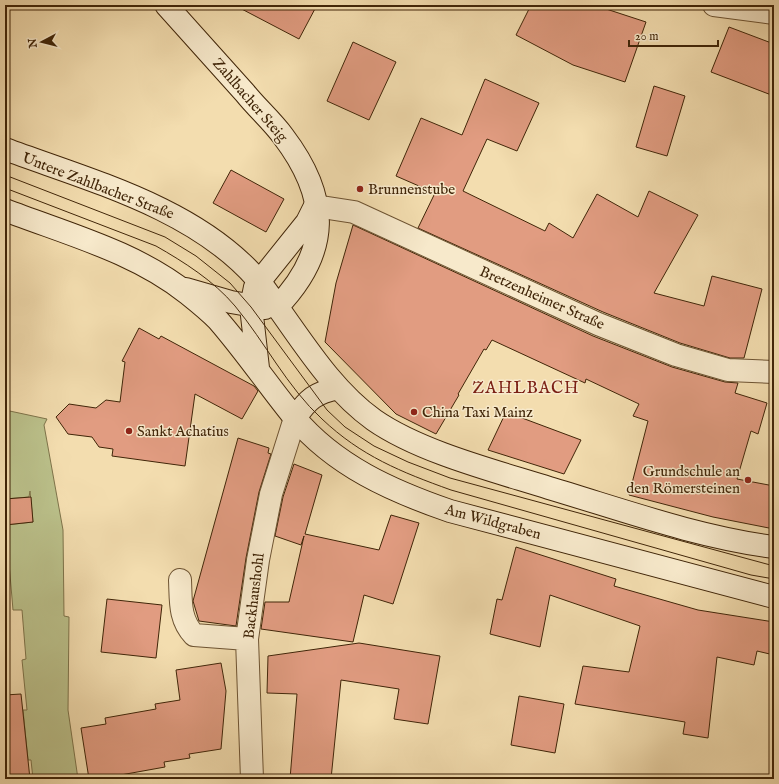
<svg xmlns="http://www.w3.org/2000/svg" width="779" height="784" font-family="'IM FELL English',serif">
	<rect width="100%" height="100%" fill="#f3ddaf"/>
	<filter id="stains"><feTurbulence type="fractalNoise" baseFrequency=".005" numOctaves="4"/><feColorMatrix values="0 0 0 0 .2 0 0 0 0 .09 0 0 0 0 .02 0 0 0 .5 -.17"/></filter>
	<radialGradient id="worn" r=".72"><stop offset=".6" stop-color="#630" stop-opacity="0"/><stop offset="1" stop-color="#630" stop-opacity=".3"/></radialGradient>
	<!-- green -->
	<path fill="#bbc18b" stroke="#7e734a" d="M 5,410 L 47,419 L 44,425 L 63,530 L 64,616 L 69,617 L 68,710 L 78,779 L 33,779 L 31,760 L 28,760 L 23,710 L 27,710 L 22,660 L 26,659 L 22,610 L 13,610 L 9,563 L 5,563 L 5,525 L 33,522 L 30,491 L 29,497 L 5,499 Z"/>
	<!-- building -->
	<path fill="#e19c81" stroke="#402508" d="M 234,5 L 317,5 L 299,39 Z
		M 531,5 L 594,5 L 646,22 L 625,82 L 573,65 L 516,35 Z
		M 729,27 L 774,44 L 774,96 L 711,72 Z
		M 353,42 L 396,62 L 369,120 L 327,101 Z
		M 485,79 L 539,103 L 517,151 L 487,139 L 463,191 L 545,231 L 549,223 L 573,238 L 597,194 L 638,217 L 649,191 L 698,215 L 654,293 L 704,306 L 712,276 L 762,289 L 744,358 L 730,358 L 680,343 L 603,312 L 418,228 L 435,193 L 396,176 L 421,118 L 462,135 Z
		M 654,86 L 685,96 L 667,156 L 636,147 Z
		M 231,170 L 284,199 L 266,232 L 213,203 Z
		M 353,225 L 593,336 L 672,367 L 725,382 L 738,383 L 735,393 L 767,403 L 758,434 L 751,431 L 737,479 L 774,486 L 774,529 L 713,517 L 629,495 L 648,421 L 633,416 L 639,404 L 586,379 L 585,383 L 492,340 L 486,350 L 484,349 L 458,394 L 459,395 L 436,434 L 396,414 L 325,342 L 336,283 Z
		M 139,328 L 159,339 L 161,336 L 254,386 L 258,391 L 242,419 L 195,394 L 185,466 L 112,456 L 113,449 L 99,447 L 92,437 L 68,434 L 56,417 L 69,404 L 96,408 L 106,400 L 120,402 L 125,362 L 122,361 Z
		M 506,412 L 581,440 L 564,474 L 488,450 Z
		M 238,438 L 269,448 L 268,453 L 271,454 L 259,492 L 246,558 L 236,626 L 199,621 L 193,601 Z
		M 294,464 L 322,475 L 305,534 L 379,550 L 391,515 L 419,523 L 393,604 L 364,595 L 353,642 L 261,629 L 265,602 L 289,602 L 304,536 L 301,545 L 275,536 L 283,497 Z
		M 31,497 L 33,522 L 5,525 L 5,499 Z
		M 516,547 L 616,579 L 614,586 L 698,610 L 774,622 L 774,655 L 757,651 L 754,665 L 717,657 L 708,738 L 683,734 L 685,722 L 575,704 L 583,666 L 629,672 L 640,626 L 550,595 L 540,647 L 490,634 L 497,599 L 502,600 Z
		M 107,599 L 162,605 L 156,658 L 101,652 Z
		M 359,643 L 440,656 L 428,724 L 394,719 L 399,689 L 341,680 L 331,779 L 290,779 L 297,694 L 267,693 L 268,656 Z
		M 221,663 L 226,691 L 221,749 L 189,754 L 190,758 L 164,762 L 165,767 L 115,776 L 115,779 L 89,779 L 81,728 L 106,724 L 105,718 L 156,709 L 155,704 L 180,700 L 176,670 Z
		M 21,694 L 30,779 L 5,779 L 5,695 Z
		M 519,696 L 564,704 L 555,753 L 511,745 Z"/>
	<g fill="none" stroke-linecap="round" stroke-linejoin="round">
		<defs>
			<path id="street" d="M 714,5 L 774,13
				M 315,206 L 354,212 L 598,324 L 676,355 L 728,370 L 774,372
				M 180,580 C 181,601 179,619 194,635 L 247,639
				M 252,779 L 247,639 L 258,560 L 271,494 L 295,418"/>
			<path id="secondary" d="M 166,5 C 192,34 219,64 245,93 C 257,108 272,121 283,136 C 330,198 331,251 277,307
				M 5,149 C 91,181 195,208 257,279 C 266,289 273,301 281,312 C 308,350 335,392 374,420 C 420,452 495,471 549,488 C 623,510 697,537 774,547
				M 5,210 C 67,234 136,252 188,294 C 198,302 209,311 218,320 C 245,351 268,385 294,417 C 335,466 392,491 450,511 L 774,597
				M 186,289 L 231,302 L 265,308
				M 258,368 L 251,307 L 255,287 L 307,222 L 315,206
				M 295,418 C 308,399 315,393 338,388"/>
		</defs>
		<!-- street casing -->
		<use href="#street" stroke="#6d5332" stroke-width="24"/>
		<!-- secondary casing -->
		<use href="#secondary" stroke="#402508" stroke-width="24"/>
		<!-- street -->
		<use href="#street" stroke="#f7e9cb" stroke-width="22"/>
		<!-- secondary -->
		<use href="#secondary" stroke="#f7e9cb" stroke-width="22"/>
		<!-- tram -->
		<path stroke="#402508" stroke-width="1" d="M 5,175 L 165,237 L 196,256 L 230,283 L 251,307 L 327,410 L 345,427 L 374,446 L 408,462 L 450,478 L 774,566
			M 5,188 L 156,246 C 184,262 214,281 235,306 C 265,342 287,387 322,419 C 361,456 401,472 451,490 L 751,575 L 774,579"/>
	</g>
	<!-- markers -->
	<g fill="#8f2418" stroke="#f7e9cb" stroke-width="1.5">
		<circle cx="360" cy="189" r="4"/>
		<circle cx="414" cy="412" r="4"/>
		<circle cx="129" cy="431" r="4"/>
		<circle cx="748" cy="480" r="4"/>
	</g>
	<g text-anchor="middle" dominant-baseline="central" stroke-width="3" stroke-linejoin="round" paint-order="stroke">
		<!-- street labels -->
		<g font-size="15" fill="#402508" stroke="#f7e9cb">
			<text transform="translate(250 100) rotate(49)">Zahlbacher Steig</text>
			<text transform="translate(98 186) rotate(21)">Untere Zahlbacher Straße</text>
			<text transform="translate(542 298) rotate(24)">Bretzenheimer Straße</text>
			<text transform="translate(493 522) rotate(15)">Am Wildgraben</text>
			<text transform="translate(254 596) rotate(-83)">Backhaushohl</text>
		</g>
		<!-- poi labels -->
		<g font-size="15" fill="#402508" stroke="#f7e9cb" text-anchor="start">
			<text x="368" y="189">Brunnenstube</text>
			<text x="422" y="412">China Taxi Mainz</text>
			<text x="137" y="431">Sankt Achatius</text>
			<text x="740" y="471" text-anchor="end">Grundschule an<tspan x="740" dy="17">den Römersteinen</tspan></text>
		</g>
		<!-- quarter labels -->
		<g font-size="17" letter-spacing="1" fill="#7a1f14" stroke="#f7e9cb">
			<text x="526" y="388">ZAHLBACH</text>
		</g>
	</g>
	<!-- margin -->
	<rect width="779" height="784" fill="none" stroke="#f3ddaf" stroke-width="20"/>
	<rect x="6" y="6" width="767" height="772" fill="none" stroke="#402508" stroke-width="2"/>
	<rect x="10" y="10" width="759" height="764" fill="none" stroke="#402508"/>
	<!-- north arrow -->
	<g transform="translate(42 42) rotate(263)" stroke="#f7e9cb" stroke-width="3" paint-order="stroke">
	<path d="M0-3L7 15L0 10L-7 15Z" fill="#402508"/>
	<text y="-6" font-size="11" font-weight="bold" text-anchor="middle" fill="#402508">N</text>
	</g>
	<!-- scale -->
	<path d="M629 40v6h89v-6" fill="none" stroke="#402508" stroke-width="2"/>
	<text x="635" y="40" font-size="12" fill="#402508" stroke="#f7e9cb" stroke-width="3" paint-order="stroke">20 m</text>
	<rect width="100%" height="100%" filter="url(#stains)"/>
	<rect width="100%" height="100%" fill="url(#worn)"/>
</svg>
